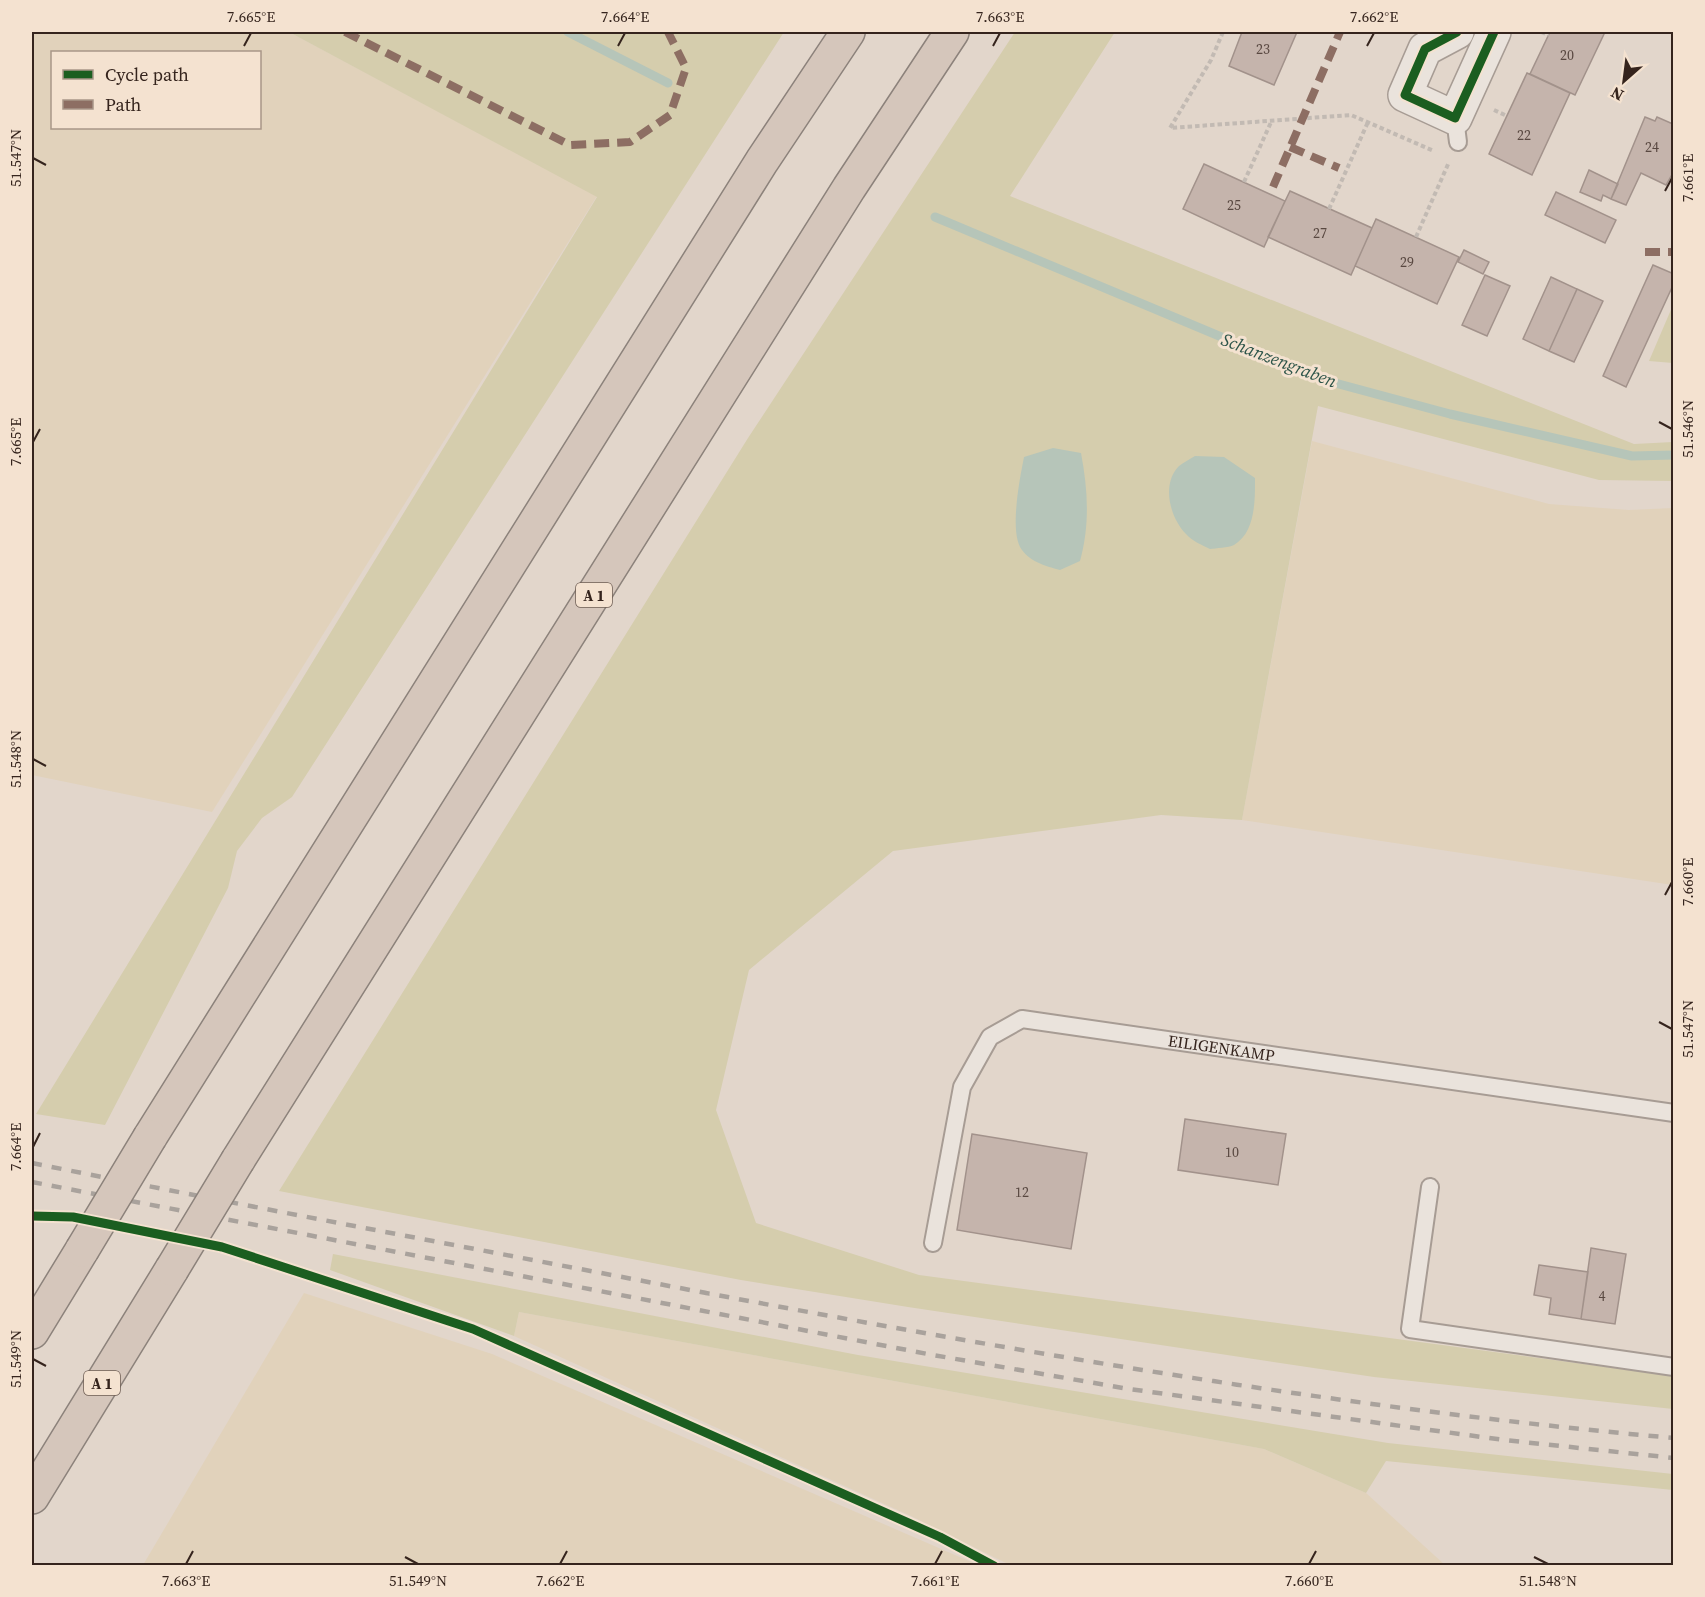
<svg xmlns="http://www.w3.org/2000/svg" width="1705" height="1597" font-family="'Source Serif 4',serif">
	<rect width="100%" height="100%" fill="#e2d6cb"/>
	<!-- farmland -->
	<path fill="#e1d2bb" fill-rule="evenodd" d="M 32,32 L 289,32 L 597,196 L 212,812 L 32,775 ZM 52,52 L 260,52 L 260,128 L 52,128 Z
		M 1312,441 L 1549,504 L 1629,510 L 1673,508 L 1673,885 L 1242,820 Z
		M 304,1293 L 492,1354 L 978,1565 L 143,1565 Z
		M 519,1312 L 1264,1449 L 1366,1493 L 1445,1565 L 1010,1565 L 911,1516 L 514,1336 Z"/>
	<!-- green -->
	<path fill="#d5cdad" d="M 289,32 L 784,32 L 292,797 L 262,818 L 237,851 L 228,888 L 105,1125 L 36,1114 L 597,197 Z
		M 1015,32 L 1115,32 L 1010,196 L 1634,444 L 1673,442 L 1673,481 L 1599,480 L 1318,406 L 1242,820 L 1161,815 L 893,851 L 749,970 L 716,1110 L 756,1223 L 919,1275 L 1673,1376 L 1673,1409 L 1374,1377 L 908,1307 L 741,1280 L 279,1191 L 748,438 Z
		M 1673,305 L 1673,363 L 1649,361 Z
		M 333,1254 L 858,1355 L 1388,1443 L 1673,1474 L 1673,1490 L 1386,1461 L 1366,1493 L 1264,1449 L 519,1312 L 514,1336 L 330,1270 Z"/>
	<!-- water -->
	<path fill="#b6c5b9" d="M 1053,448 L 1081,453 C 1088,490 1090,525 1080,561 L 1060,570 C 1045,566 1028,561 1020,547 C 1010,527 1020,478 1024,457 Z
		M 1195,456 L 1224,457 L 1255,478 C 1255,499 1256,532 1234,545 C 1228,548 1216,548 1210,549 C 1202,545 1192,541 1186,534 C 1170,518 1161,484 1179,466 C 1184,462 1190,459 1195,456 Z"/>
	<g fill="none" stroke-linecap="round" stroke-linejoin="round">
		<!-- stream -->
		<path stroke="#b6c5b9" stroke-width="9" d="M 568,32 L 668,83
			M 935,217 L 1324,380 L 1450,414 L 1632,456 L 1674,455"/>
	</g>
	<!-- building -->
	<path fill="#c5b4ac" stroke="#a2928b" stroke-width="1.5" d="M 1242,32 L 1297,32 L 1274,85 L 1229,66 Z
		M 1550,32 L 1605,32 L 1575,95 L 1530,74 Z
		M 1527,73 L 1570,93 L 1532,175 L 1489,154 Z
		M 1645,117 L 1655,121 L 1657,117 L 1673,124 L 1674,171 L 1666,185 L 1641,173 L 1626,205 L 1611,199 Z
		M 1204,164 L 1285,201 L 1264,247 L 1183,209 Z
		M 1589,170 L 1618,184 L 1611,199 L 1603,195 L 1601,201 L 1580,192 Z
		M 1290,191 L 1372,228 L 1351,275 L 1268,237 Z
		M 1556,192 L 1616,220 L 1605,243 L 1545,215 Z
		M 1376,219 L 1459,257 L 1437,304 L 1355,266 Z
		M 1464,250 L 1489,262 L 1483,274 L 1458,262 Z
		M 1653,265 L 1674,274 L 1674,283 L 1626,387 L 1603,376 Z
		M 1485,275 L 1510,286 L 1487,336 L 1462,325 Z
		M 1551,277 L 1577,289 L 1549,351 L 1523,339 Z
		M 1577,289 L 1603,301 L 1574,362 L 1549,351 Z
		M 1185,1119 L 1286,1134 L 1278,1185 L 1178,1170 Z
		M 972,1134 L 1087,1153 L 1071,1249 L 957,1230 Z
		M 1591,1248 L 1626,1254 L 1615,1324 L 1581,1319 Z
		M 1539,1265 L 1588,1272 L 1581,1319 L 1549,1314 L 1551,1298 L 1534,1295 Z"/>
	<g fill="none" stroke-linecap="round" stroke-linejoin="round">
		<defs>
			<g id="service">
				<path d="M 1455,118 L 1458,142"/>
				<path d="M 1430,1187 L 1410,1329 L 1674,1367"/>
				<path id="s1" d="M 933,1243 L 962,1087 L 990,1037 L 1022,1019 L 1674,1113"/>
			</g>
			<path id="minor" d="M 1457,32 L 1425,49 L 1405,95 L 1455,118 L 1494,32"/>
			<path id="motorway" d="M 150,1137 L 762,161 L 848,32
				M 238,1160 L 849,188 L 952,32
				M 32,1332 L 82,1250
				M 32,1497 L 172,1269"/>
		</defs>
		<!-- service casing -->
		<use href="#service" stroke="#a79c94" stroke-width="20"/>
		<!-- minor casing -->
		<use href="#minor" stroke="#a79c94" stroke-width="36"/>
		<!-- motorway casing -->
		<use href="#motorway" stroke="#8c827b" stroke-width="36"/>
		<!-- path -->
		<path stroke="#c2bab3" stroke-width="4" stroke-dasharray="4.5 3" stroke-linecap="butt" d="M 1223,32 L 1211,60 L 1170,128 L 1351,115 L 1434,151
			M 1541,32 L 1549,35
			M 1494,110 L 1507,116
			M 1244,182 L 1272,120
			M 1329,209 L 1368,122
			M 1416,237 L 1449,162"/>
		<!-- service -->
		<use href="#service" stroke="#eae3dc" stroke-width="16"/>
		<!-- minor -->
		<use href="#minor" stroke="#eae3dc" stroke-width="33"/>
		<!-- motorway -->
		<use href="#motorway" stroke="#d5c6bb" stroke-width="33"/>
		<!-- rail -->
		<path stroke="#a9a29c" stroke-width="4.5" stroke-dasharray="10 10" stroke-linecap="butt" d="M 32,1163 C 256,1208 481,1250 706,1293 C 1026,1353 1348,1409 1674,1438
			M 32,1182 L 933,1355 L 1129,1389 L 1504,1440 L 1674,1458"/>
		<defs>
			<path id="motorway-bridge" d="M 82,1250 L 150,1137
				M 172,1269 L 238,1160"/>
		</defs>
		<!-- motorway-bridge casing -->
		<use href="#motorway-bridge" stroke="#8c827b" stroke-width="36" stroke-linecap="butt"/>
		<!-- motorway-bridge -->
		<use href="#motorway-bridge" stroke="#d5c6bb" stroke-width="33"/>
		<!-- quiet -->
		<path stroke="#8d6e63" stroke-width="8" stroke-dasharray="15 8" stroke-linecap="butt" d="M 345,32 L 570,145 L 630,142 L 670,115 L 686,68 L 668,32
			M 1290,147 L 1339,168
			M 1273,187 L 1340,32
			M 1645,252 L 1674,252"/>
		<defs>
			<path id="cycleway" d="M 1457,32 L 1425,49 L 1405,95 L 1455,118 L 1494,32
				M 32,1216 L 73,1217 L 222,1247 L 473,1329 L 940,1537 L 994,1566"/>
		</defs>
		<!-- cycleway casing -->
		<use href="#cycleway" stroke="#f4e2d0" stroke-width="13"/>
		<!-- cycleway -->
		<use href="#cycleway" stroke="#1b5e20" stroke-width="9"/>
	</g>
	<!-- ticks -->
	<path fill="none" stroke="#35241d" stroke-width="2" d="M 244,46 L 251,33M 618,46 L 625,33M 993,46 L 1000,33M 1367,46 L 1374,33M 33,158 L 46,165M 1665,191 L 1672,178M 1659,422 L 1672,429M 33,442 L 40,429M 33,759 L 46,766M 1665,895 L 1672,882M 1659,1022 L 1672,1029M 33,1147 L 40,1133M 33,1359 L 46,1366M 405,1557 L 418,1564M 1534,1557 L 1548,1564M 186,1564 L 193,1551M 560,1564 L 567,1551M 935,1564 L 942,1551M 1309,1564 L 1316,1551"/>
	<g text-anchor="middle" dominant-baseline="central" stroke-width="6" stroke-linejoin="round" paint-order="stroke">
		<!-- number labels -->
		<g font-size="14" fill="#594841">
			<text x="1263" y="49">23</text>
			<text x="1567" y="55">20</text>
			<text x="1524" y="135">22</text>
			<text x="1652" y="147">24</text>
			<text x="1234" y="205">25</text>
			<text x="1320" y="233">27</text>
			<text x="1407" y="262">29</text>
			<text x="1232" y="1152">10</text>
			<text x="1022" y="1192">12</text>
			<text x="1602" y="1296">4</text>
		</g>
		<!-- shield labels -->
		<g fill="#f4e2d0" stroke="#6e5d53" stroke-width="1.5">
			<rect x="576" y="583" width="36" height="24" rx="4.5"/>
			<rect x="84" y="1371" width="36" height="24" rx="4.5"/>
		</g>
		<g font-size="15" font-weight="bold" fill="#35241d">
			<text x="594" y="595">A 1</text>
			<text x="102" y="1383">A 1</text>
		</g>
		<!-- street labels -->
		<g font-size="16" fill="#35241d" stroke="#f4e2d0">
			<text stroke="none"><textPath href="#s1" startOffset="454">EILIGENKAMP</textPath></text>
		</g>
		<!-- water labels -->
		<g font-size="18" font-style="italic" fill="#2d5449" stroke="#f4e2d0">
			<text transform="translate(1279 360) rotate(21)">Schanzengraben</text>
		</g>
	</g>
	<!-- border -->
	<rect width="1705" height="1597" fill="none" stroke="#f4e2d0" stroke-width="66"/>
	<!-- legend -->
	<rect x="51" y="51" width="210" height="78" fill="#f4e2d0" stroke="#a89688" stroke-width="1.5"/>
	<rect x="63" y="70" width="30" height="9" fill="#1b5e20" stroke="#a89688" stroke-width="1.5"/>
	<text x="105" y="81" font-size="18" fill="#35241d">Cycle path</text>
	<rect x="63" y="100" width="30" height="9" fill="#8d6e63" stroke="#a89688" stroke-width="1.5"/>
	<text x="105" y="111" font-size="18" fill="#35241d">Path</text>
	<!-- north arrow -->
	<g transform="translate(1624 81) rotate(208)" stroke="#f4e2d0" stroke-width="4.5" paint-order="stroke">
	<path d="M0-4.5L10 22L0 15L-10 22Z" fill="#35241d"/>
	<text y="-9" font-size="16" font-weight="bold" text-anchor="middle" fill="#35241d">N</text>
	</g>
	<rect x="33" y="33" width="1639" height="1531" fill="none" stroke="#35241d" stroke-width="2"/>
	<g font-size="15" text-anchor="middle" fill="#35241d">
		<text x="251" y="22">7.665°E</text>
		<text x="625" y="22">7.664°E</text>
		<text x="1000" y="22">7.663°E</text>
		<text x="1374" y="22">7.662°E</text>
		<text transform="translate(16 158) rotate(-90)" y="5">51.547°N</text>
		<text transform="translate(1688 178) rotate(-90)" y="5">7.661°E</text>
		<text transform="translate(1688 429) rotate(-90)" y="5">51.546°N</text>
		<text transform="translate(16 442) rotate(-90)" y="5">7.665°E</text>
		<text transform="translate(16 759) rotate(-90)" y="5">51.548°N</text>
		<text transform="translate(1688 882) rotate(-90)" y="5">7.660°E</text>
		<text transform="translate(1688 1029) rotate(-90)" y="5">51.547°N</text>
		<text transform="translate(16 1147) rotate(-90)" y="5">7.664°E</text>
		<text transform="translate(16 1359) rotate(-90)" y="5">51.549°N</text>
		<text x="186" y="1586">7.663°E</text>
		<text x="418" y="1586">51.549°N</text>
		<text x="560" y="1586">7.662°E</text>
		<text x="935" y="1586">7.661°E</text>
		<text x="1309" y="1586">7.660°E</text>
		<text x="1548" y="1586">51.548°N</text>
	</g>
</svg>
